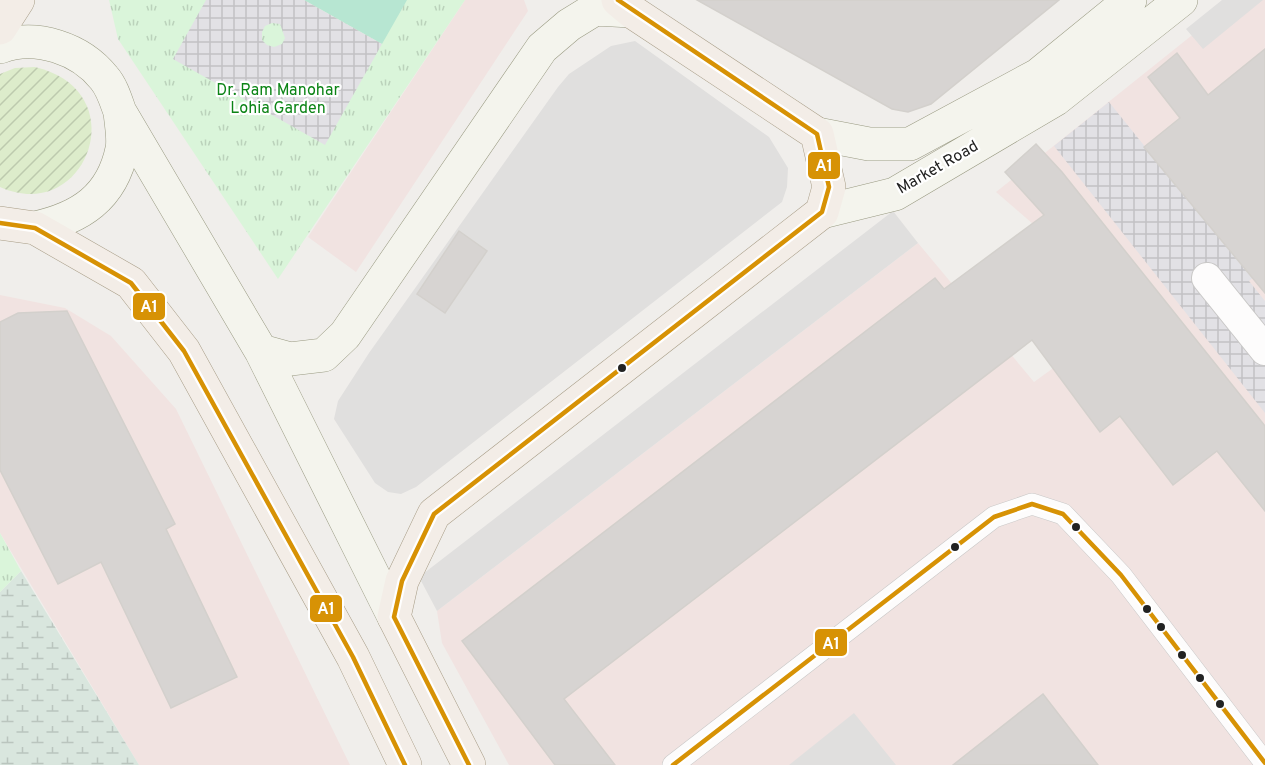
<svg xmlns="http://www.w3.org/2000/svg" width="1265" height="765" font-family="Overpass,sans-serif">
	<defs>
		<pattern id="wetland-marsh" width="20" height="14" patternUnits="userSpaceOnUse" patternTransform="scale(1.5)"><rect width="20" height="14" fill="#d9e6de"/><path d="M1 5h8M5 5V1M11 12h8M15 12V8" fill="none" stroke="#bac5be"/></pattern>
		<pattern id="park-tufts" width="24" height="20" patternUnits="userSpaceOnUse" patternTransform="scale(1.5)"><rect width="24" height="20" fill="#daf5da"/><path d="M3 7l-1-3M5 7V3M7 7l1-3M15 17l-1-3M17 17v-4M19 17l1-3" fill="none" stroke="#bbd2bb"/></pattern>
		<pattern id="garden-furrows" width="10" height="10" patternUnits="userSpaceOnUse" patternTransform="scale(1.5)"><rect width="10" height="10" fill="#ddeccb"/><path d="M-1 1l2-2M0 10L10 0M9 11l2-2" fill="none" stroke="#bdcaae"/></pattern>
		<pattern id="plaza-grid" width="8" height="8" patternUnits="userSpaceOnUse" patternTransform="scale(1.5)"><rect width="8" height="8" fill="#e2e1e5"/><path d="M0 4h8M4 0v8" fill="none" stroke="#c2c1c4"/></pattern>
	</defs>
	<rect width="100%" height="100%" fill="#f0eeeb"/>
	<!-- commercial -->
	<path fill="#f1e3e1" d="M 465,0 L 524,0 L 528,11 L 356,272 L 308,237 Z
		M 1236,0 L 1265,0 L 1265,765 L 509,765 L 442,643 L 437,611 L 918,243 L 1034,382 L 1114,324 L 1041,231 L 996,192 Z
		M 0,295 L 65,308 L 111,336 L 176,409 L 350,765 L 139,765 L 0,533 Z"/>
	<!-- wetland -->
	<path fill="url(#wetland-marsh)" d="M 21,571 L 139,765 L 0,765 L 0,592 Z"/>
	<!-- park -->
	<path fill="url(#park-tufts)" d="M 109,0 L 465,0 L 278,279 L 118,39 Z
		M 0,533 L 21,571 L 0,592 Z"/>
	<!-- garden -->
	<path fill="url(#garden-furrows)" d="M 35,67 C 137,91 86,226 0,187 L 0,74 L 15,68 Z"/>
	<!-- pitch -->
	<path fill="#b7e6d2" d="M 304,0 L 407,0 L 382,44 Z"/>
	<!-- parking -->
	<path fill="#e0dfde" d="M 1222,0 L 1263,0 L 1203,49 L 1186,29 Z
		M 635,41 L 769,137 L 788,168 L 787,187 L 782,202 L 416,487 L 401,494 L 388,492 L 375,483 L 334,419 L 338,401 L 369,353 L 558,87 L 569,74 L 611,46 Z
		M 893,211 L 918,243 L 437,611 L 419,577 Z
		M 854,713 L 896,765 L 789,765 Z"/>
	<!-- plaza -->
	<path fill="url(#plaza-grid)" fill-rule="evenodd" d="M 206,0 L 304,0 L 382,44 L 325,145 L 173,59 ZM 272,23 L 280,24 L 285,38 L 282,44 L 274,47 L 267,45 L 262,40 L 262,32 L 265,26 Z
		M 1109,102 L 1213,231 L 1265,189 L 1265,268 L 1249,281 L 1265,301 L 1265,413 L 1054,146 Z"/>
	<!-- building -->
	<path fill="#d7d4d2" stroke="#d3d0cc" stroke-width="1.5" d="M 697,0 L 1059,0 L 931,104 L 908,112 L 892,109 Z
		M 1265,49 L 1265,293 L 1144,147 L 1180,118 L 1148,77 L 1177,53 L 1208,95 Z
		M 1036,144 L 1062,172 L 1265,426 L 1265,511 L 1217,451 L 1173,485 L 1120,416 L 1100,432 L 1032,340 L 564,699 L 615,765 L 555,765 L 462,641 L 935,278 L 944,289 L 1044,215 L 1005,172 Z
		M 459,231 L 487,251 L 445,313 L 417,294 Z
		M 67,311 L 175,524 L 166,529 L 237,677 L 171,708 L 101,562 L 58,584 L 0,470 L 0,322 L 18,313 Z
		M 1043,694 L 1098,765 L 953,765 Z"/>
	<g fill="none" stroke-linecap="round" stroke-linejoin="round">
		<defs>
			<path id="service" d="M 673,765 L 994,517 L 1032,504 L 1063,514 L 1121,575 L 1265,763"/>
			<path id="pedestrian" d="M 1207,278 L 1265,350"/>
			<path id="secondary" d="M 0,47 C 36,33 81,49 104,78 C 112,87 116,101 120,112 L 261,351 L 394,617
				M 817,134 L 869,144 L 910,144 L 1038,75 L 1130,0
				M 822,212 L 895,194 L 1056,99 L 1181,0
				M 35,228 C 80,218 112,198 122,149 C 124,138 121,123 120,112
				M 261,351 L 290,359 L 324,355 L 345,335 L 542,48 L 569,25 L 595,9 L 631,11"/>
			<path id="primary" d="M 0,28 L 18,0
				M 0,223 L 35,228 L 131,283 L 184,351 L 353,657 L 405,765
				M 469,765 L 394,617 L 402,581 L 434,514 L 822,212 L 829,187 L 817,134 L 631,11 L 618,0"/>
		</defs>
		<!-- service casing -->
		<use href="#service" stroke="#c9c8c7" stroke-width="22"/>
		<!-- pedestrian casing -->
		<use href="#pedestrian" stroke="#c9c8c7" stroke-width="32"/>
		<!-- secondary casing -->
		<use href="#secondary" stroke="#999a82" stroke-width="34"/>
		<!-- primary casing -->
		<use href="#primary" stroke="#a79c86" stroke-width="34"/>
		<!-- service -->
		<use href="#service" stroke="#fdfcfc" stroke-width="21"/>
		<!-- pedestrian -->
		<use href="#pedestrian" stroke="#fdfcfc" stroke-width="30"/>
		<!-- secondary -->
		<use href="#secondary" stroke="#f4f4ed" stroke-width="33"/>
		<!-- primary -->
		<use href="#primary" stroke="#f3ede7" stroke-width="33"/>
		<defs>
			<path id="bus-1" d="M 0,223 L 35,228 L 131,283 L 184,351 L 353,657 L 405,765
				M 469,765 L 394,617 L 402,581 L 434,514 L 822,212 L 829,187 L 817,134 L 618,0
				M 673,765 L 994,517 L 1032,504 L 1063,514 L 1121,575 L 1265,763"/>
		</defs>
		<!-- bus-1 casing -->
		<use href="#bus-1" stroke="#fff" stroke-width="9"/>
		<!-- bus-1 -->
		<use href="#bus-1" stroke="#d79205" stroke-width="4.5"/>
	</g>
	<!-- markers -->
	<g fill="#222" stroke="#fff" stroke-width="2">
		<circle cx="622" cy="368" r="5"/>
		<circle cx="1076" cy="527" r="5"/>
		<circle cx="955" cy="547" r="5"/>
		<circle cx="1147" cy="609" r="5"/>
		<circle cx="1161" cy="627" r="5"/>
		<circle cx="1182" cy="655" r="5"/>
		<circle cx="1200" cy="678" r="5"/>
		<circle cx="1220" cy="704" r="5"/>
	</g>
	<g text-anchor="middle" dominant-baseline="central" stroke-width="4.5" stroke-linejoin="round" paint-order="stroke">
		<!-- park labels -->
		<g font-size="16" fill="#0c8416" stroke="#fff">
			<text x="278" y="91">Dr. Ram Manohar<tspan x="278" dy="18">Lohia Garden</tspan></text>
		</g>
		<!-- street labels -->
		<g font-size="16" fill="#222" stroke="#fff">
			<text transform="translate(938 168) rotate(-30)">Market Road</text>
		</g>
	</g>
	<g stroke="#fff" stroke-width="2">
		<rect x="807" y="151" width="34" height="29" rx="6" fill="#d79205"/>
		<rect x="132" y="292" width="34" height="29" rx="6" fill="#d79205"/>
		<rect x="309" y="594" width="34" height="29" rx="6" fill="#d79205"/>
		<rect x="814" y="628" width="34" height="29" rx="6" fill="#d79205"/>
	</g>
	<g font-size="16" text-anchor="middle" font-weight="bold" fill="#fff">
		<text x="824" y="171">A1</text>
		<text x="149" y="312">A1</text>
		<text x="326" y="614">A1</text>
		<text x="831" y="649">A1</text>
	</g>
</svg>
